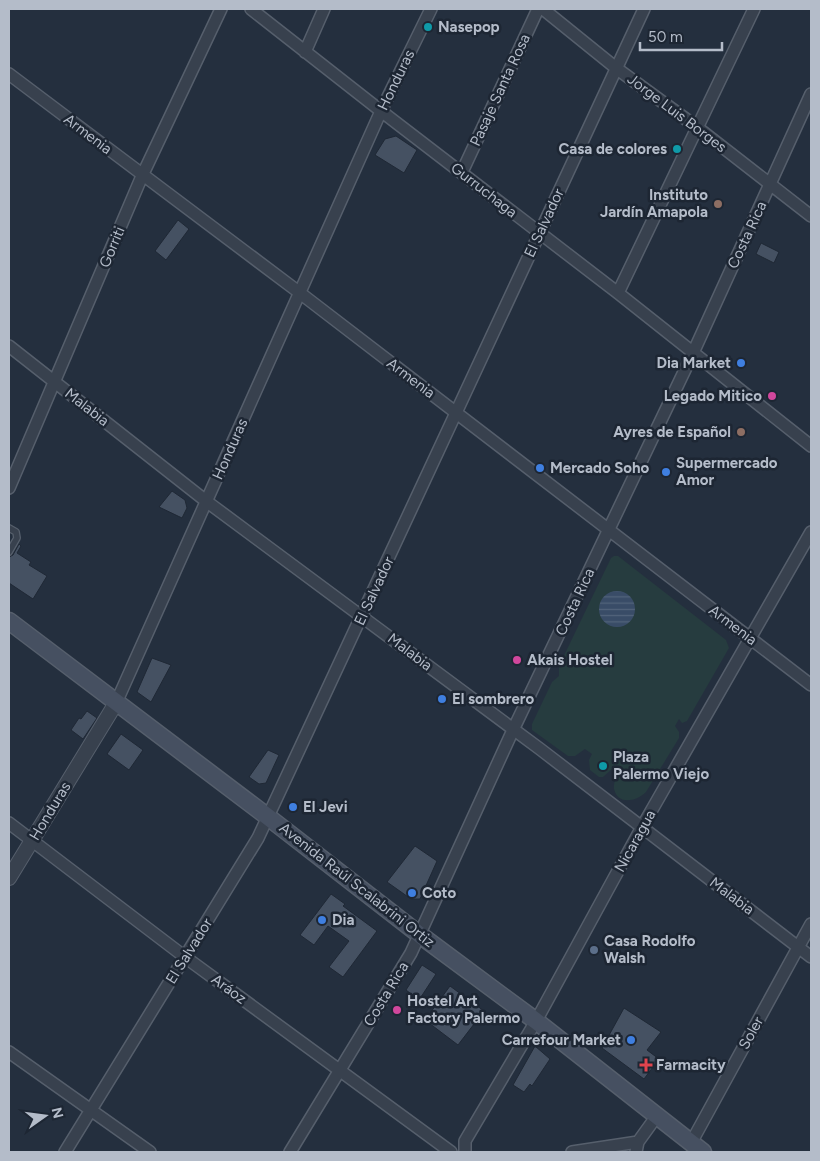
<svg xmlns="http://www.w3.org/2000/svg" width="820" height="1161" font-family="Figtree,sans-serif">
	<defs>
		<pattern id="water-rules" width="6" height="5" patternUnits="userSpaceOnUse" patternTransform="scale(1.25)"><rect width="6" height="5" fill="#394c67"/><path d="M0 2.5h6" fill="none" stroke="#53647b"/></pattern>
	</defs>
	<rect width="100%" height="100%" fill="#242f3e"/>
	<!-- green -->
	<path fill="#263c3f" d="M 614,556 L 618,556 L 726,640 L 729,648 L 687,721 L 682,723 L 679,719 L 675,726 L 679,732 L 679,738 L 646,792 C 637,801 618,806 614,789 C 613,784 616,778 618,773 L 612,769 L 603,777 L 599,777 L 590,770 L 589,760 L 592,754 L 585,749 L 575,756 L 568,756 L 532,730 L 532,724 L 552,682 L 559,676 L 559,666 L 611,558 Z"/>
	<!-- water -->
	<path fill="url(#water-rules)" d="M599 609a18 18 0 1 1 36 0a18 18 0 1 1-36 0Z"/>
	<!-- building -->
	<path fill="#455162" stroke="#1f2835" d="M 396,136 L 417,150 L 404,173 L 375,155 L 385,139 Z
		M 178,220 L 189,229 L 166,260 L 155,251 Z
		M 761,243 L 779,252 L 774,263 L 756,254 Z
		M 172,491 L 185,500 L 187,508 L 182,518 L 159,507 Z
		M 19,544 L 21,546 L 17,553 L 31,562 L 29,565 L 47,576 L 33,599 L 9,583 L 9,557 L 13,555 Z
		M 152,658 L 171,665 L 151,702 L 137,692 Z
		M 87,711 L 97,718 L 83,739 L 71,730 L 79,718 L 81,719 Z
		M 121,734 L 143,750 L 129,770 L 107,754 Z
		M 268,750 L 279,755 L 266,783 L 259,784 L 249,777 Z
		M 415,846 L 437,861 L 420,899 L 411,899 L 387,882 Z
		M 331,894 L 345,904 L 343,906 L 377,931 L 343,977 L 329,967 L 349,941 L 328,926 L 314,945 L 300,935 Z
		M 422,965 L 436,974 L 419,1000 L 406,990 Z
		M 450,986 L 484,1011 L 458,1045 L 425,1020 Z
		M 624,1008 L 661,1032 L 647,1050 L 659,1059 L 644,1079 L 602,1048 Z
		M 535,1046 L 550,1059 L 532,1086 L 530,1084 L 524,1092 L 513,1085 Z"/>
	<g fill="none" stroke-linecap="round" stroke-linejoin="round">
		<defs>
			<path id="service" d="M 9,528 L 16,532 L 17,538 L 9,552"/>
			<path id="minor" d="M 251,9 L 381,111 L 618,293 L 811,446
				M 543,9 L 616,68 L 698,128 L 811,216
				M 305,52 L 324,9
				M 9,74 L 300,293 L 811,685
				M 462,172 L 538,9
				M 618,293 L 754,9
				M 9,346 L 206,501 L 540,749 L 811,957
				M 9,488 L 142,176 L 221,9
				M 116,703 L 381,111 L 431,9
				M 9,823 L 185,957 L 451,1152
				M 9,1052 L 150,1152
				M 691,1143 L 811,924
				M 65,1152 L 258,838 L 644,9
				M 290,1152 L 411,953 L 513,730 L 693,353 L 811,94
				M 465,1152 L 465,1141 L 536,1021 L 642,827 L 811,532
				M 572,1152 L 638,1142
				M 636,1152 L 638,1142 L 656,1117"/>
			<path id="tertiary" d="M 9,878 L 116,703"/>
			<path id="secondary" d="M 9,621 L 268,817 L 420,935 L 536,1021 L 703,1152"/>
		</defs>
		<!-- service casing -->
		<use href="#service" stroke="#565f6c" stroke-width="8"/>
		<!-- minor casing -->
		<use href="#minor" stroke="#565f6c" stroke-width="14"/>
		<!-- tertiary casing -->
		<use href="#tertiary" stroke="#565f6c" stroke-width="16"/>
		<!-- secondary casing -->
		<use href="#secondary" stroke="#565f6c" stroke-width="19"/>
		<!-- service -->
		<use href="#service" stroke="#38414e" stroke-width="5.5"/>
		<!-- minor -->
		<use href="#minor" stroke="#38414e" stroke-width="11"/>
		<!-- tertiary -->
		<use href="#tertiary" stroke="#38414e" stroke-width="14"/>
		<!-- secondary -->
		<use href="#secondary" stroke="#465061" stroke-width="16"/>
	</g>
	<!-- markers -->
	<g fill="#0f9aa8" stroke="#1d2633" stroke-width="2">
		<circle cx="428" cy="27" r="5"/>
		<circle cx="677" cy="149" r="5"/>
		<circle cx="603" cy="766" r="5"/>
	</g>
	<g fill="#8d6e63" stroke="#1d2633" stroke-width="2">
		<circle cx="718" cy="204" r="5"/>
		<circle cx="741" cy="432" r="5"/>
	</g>
	<g fill="#3f7fe0" stroke="#1d2633" stroke-width="2">
		<circle cx="741" cy="363" r="5"/>
		<circle cx="540" cy="468" r="5"/>
		<circle cx="666" cy="472" r="5"/>
		<circle cx="442" cy="699" r="5"/>
		<circle cx="293" cy="807" r="5"/>
		<circle cx="412" cy="893" r="5"/>
		<circle cx="322" cy="920" r="5"/>
		<circle cx="631" cy="1040" r="5"/>
	</g>
	<g fill="#d1479c" stroke="#1d2633" stroke-width="2">
		<circle cx="772" cy="396" r="5"/>
		<circle cx="517" cy="660" r="5"/>
		<circle cx="397" cy="1010" r="5"/>
	</g>
	<circle fill="#5c6f8a" stroke="#1d2633" stroke-width="2" cx="594" cy="950" r="5"/>
	<path fill="#e0444e" stroke="#1d2633" stroke-width="2" d="M643.5 1057.5h5v5h5v5h-5v5h-5v-5h-5v-5h5z"/>
	<g text-anchor="middle" dominant-baseline="central" stroke-width="5" stroke-linejoin="round" paint-order="stroke">
		<!-- poi labels -->
		<g font-size="15" font-weight="bold" fill="#b4bcc9" stroke="#1d2633" text-anchor="start">
			<text x="438" y="27">Nasepop</text>
			<text x="667" y="149" text-anchor="end">Casa de colores</text>
			<text x="708" y="195" text-anchor="end">Instituto<tspan x="708" dy="17">Jardín Amapola</tspan></text>
			<text x="731" y="363" text-anchor="end">Dia Market</text>
			<text x="762" y="396" text-anchor="end">Legado Mitico</text>
			<text x="731" y="432" text-anchor="end">Ayres de Español</text>
			<text x="676" y="463">Supermercado<tspan x="676" dy="17">Amor</tspan></text>
			<text x="550" y="468">Mercado Soho</text>
			<text x="527" y="660">Akais Hostel</text>
			<text x="452" y="699">El sombrero</text>
			<text x="613" y="757">Plaza<tspan x="613" dy="17">Palermo Viejo</tspan></text>
			<text x="303" y="807">El Jevi</text>
			<text x="422" y="893">Coto</text>
			<text x="332" y="920">Dia</text>
			<text x="604" y="941">Casa Rodolfo<tspan x="604" dy="17">Walsh</tspan></text>
			<text x="407" y="1001">Hostel Art<tspan x="407" dy="17">Factory Palermo</tspan></text>
			<text x="621" y="1040" text-anchor="end">Carrefour Market</text>
			<text x="656" y="1065">Farmacity</text>
		</g>
		<!-- street labels -->
		<g font-size="15" fill="#b4bcc9" stroke="#1d2633">
			<text transform="translate(396 80) rotate(-64)">Honduras</text>
			<text transform="translate(500 90) rotate(-65)">Pasaje Santa Rosa</text>
			<text transform="translate(677 113) rotate(37)">Jorge Luis Borges</text>
			<text transform="translate(88 134) rotate(37)">Armenia</text>
			<text transform="translate(484 190) rotate(38)">Gurruchaga</text>
			<text transform="translate(544 223) rotate(-65)">El Salvador</text>
			<text transform="translate(747 235) rotate(-65)">Costa Rica</text>
			<text transform="translate(112 247) rotate(-67)">Gorriti</text>
			<text transform="translate(411 378) rotate(37)">Armenia</text>
			<text transform="translate(87 407) rotate(38)">Malabia</text>
			<text transform="translate(230 449) rotate(-66)">Honduras</text>
			<text transform="translate(374 591) rotate(-65)">El Salvador</text>
			<text transform="translate(575 602) rotate(-65)">Costa Rica</text>
			<text transform="translate(733 625) rotate(37)">Armenia</text>
			<text transform="translate(410 652) rotate(37)">Malabia</text>
			<text transform="translate(50 811) rotate(-59)">Honduras</text>
			<text transform="translate(635 841) rotate(-61)">Nicaragua</text>
			<text transform="translate(357 885) rotate(38)">Avenida Raúl Scalabrini Ortiz</text>
			<text transform="translate(732 896) rotate(37)">Malabia</text>
			<text transform="translate(189 951) rotate(-58)">El Salvador</text>
			<text transform="translate(229 989) rotate(36)">Aráoz</text>
			<text transform="translate(386 994) rotate(-59)">Costa Rica</text>
			<text transform="translate(751 1033) rotate(-61)">Soler</text>
		</g>
	</g>
	<!-- border -->
	<rect width="820" height="1161" fill="none" stroke="#b4bcc9" stroke-width="20"/>
	<!-- north arrow -->
	<g transform="translate(45 1116) rotate(76)" stroke="#1d2633" stroke-width="4" paint-order="stroke">
	<path d="M0-4L9 19L0 12L-9 19Z" fill="#b4bcc9"/>
	<text y="-8" font-size="14" font-weight="bold" text-anchor="middle" fill="#b4bcc9">N</text>
	</g>
	<!-- scale -->
	<path d="M640 42v8h82v-8" fill="none" stroke="#b4bcc9" stroke-width="2.5"/>
	<text x="648" y="42" font-size="15" fill="#b4bcc9" stroke="#1d2633" stroke-width="4" paint-order="stroke">50 m</text>
</svg>
